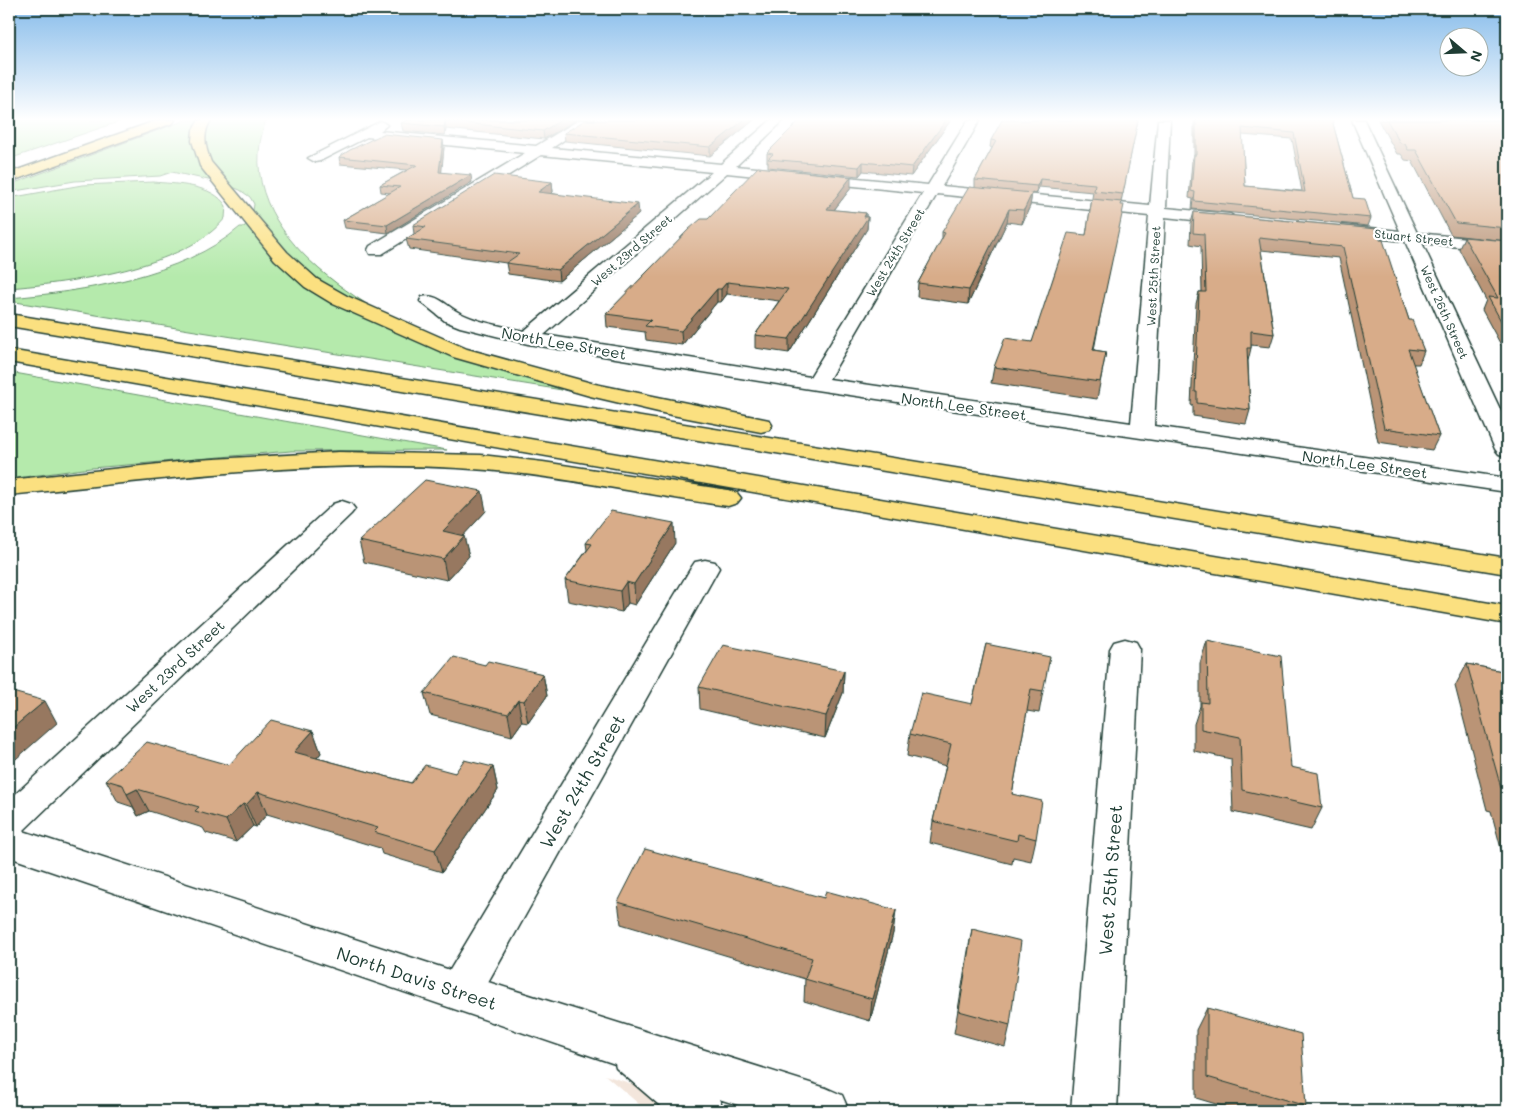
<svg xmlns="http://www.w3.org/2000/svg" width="1516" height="1120" font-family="Mali,sans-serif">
	<rect width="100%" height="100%" fill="#fff"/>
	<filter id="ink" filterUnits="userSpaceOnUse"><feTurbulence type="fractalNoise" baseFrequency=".02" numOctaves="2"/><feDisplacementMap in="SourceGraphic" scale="10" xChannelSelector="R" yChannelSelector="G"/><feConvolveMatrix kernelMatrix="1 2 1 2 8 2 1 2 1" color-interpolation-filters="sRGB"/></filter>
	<g filter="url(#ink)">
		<!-- built -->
		<path fill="#f3e6dc" d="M 605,1075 L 715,1111 L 647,1111 Z"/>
		<!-- green -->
		<path fill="#b5eaac" stroke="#6a9470" d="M 9,120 L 124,120 L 9,159 Z
			M 186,120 L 266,120 C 223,239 382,319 470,357 C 499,370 532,379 562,390 L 9,301 L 9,298 C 81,292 184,276 240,227 L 244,227 L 252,217 L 254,204 L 250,197 L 240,190 L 222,183 L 172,172 L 160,176 L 75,181 L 9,192 L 9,185 Z
			M 153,182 C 175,184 213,184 226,206 L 225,218 C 186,268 69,283 9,288 L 9,198 L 82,185 Z
			M 9,372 L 447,450 L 291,451 L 91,468 L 9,479 Z"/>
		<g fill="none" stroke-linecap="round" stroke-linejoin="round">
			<defs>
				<path id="minor" d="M 579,120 L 594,120 L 552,148 L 721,164 L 771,120 L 784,120 L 736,166 L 928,185 L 968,120 L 980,120 L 942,186 L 1150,206 L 1158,120 L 1170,120 L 1166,208 L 1230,214 L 1238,219 L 1230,224 L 1165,217 L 1154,426 L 1507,478 L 1507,492 L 816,390 L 528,344 L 460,327 L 445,321 L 420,301 L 422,297 C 438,293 447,307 460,313 C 480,323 503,326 524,331 L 712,172 L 541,155 L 382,254 L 370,254 L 368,250 L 370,246 L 525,153 L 367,137 L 320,161 L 315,162 L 308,158 L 381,121 L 387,125 L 380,131 L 536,146 ZM 727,173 L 923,193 L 810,377 L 544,335 ZM 937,194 L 1149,216 L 1131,423 L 829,379 Z
					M 1352,120 L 1364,120 L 1417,233 L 1507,242 L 1507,252 L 1422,243 L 1507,424 L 1507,456 L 1499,454 L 1495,449 L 1405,241 L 1342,235 L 1334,230 L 1342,225 L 1400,231 Z
					M 342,501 L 351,504 L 355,509 L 351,514 L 23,831 L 450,970 L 691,568 L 695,562 L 705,560 L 715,562 L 719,568 L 488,982 L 826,1088 L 842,1095 L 849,1111 L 757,1111 L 719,1099 L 724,1111 L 666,1111 L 616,1068 L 615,1064 L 9,857 L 9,800 L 333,504 Z
					M 1125,639 L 1136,642 L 1140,649 L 1117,1111 L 1071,1111 L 1110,649 L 1114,642 Z"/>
				<path id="highway" d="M 158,120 L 175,120 L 173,123 L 9,182 L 9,173 Z
					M 199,120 L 211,120 C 202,134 205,147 211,162 L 287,252 L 317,279 L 347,296 L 467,349 L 595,384 L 769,420 L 772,425 L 769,430 L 761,432 L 667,414 L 590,396 L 453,357 L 333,304 L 305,287 L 275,260 L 200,166 L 192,141 L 193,130 Z
					M 9,314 L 1507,558 L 1507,574 L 9,326 Z
					M 9,350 L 1507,606 L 1507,624 L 9,362 Z
					M 339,452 L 481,455 L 543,462 L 728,490 L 737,493 L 741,498 L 737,503 L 728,506 C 638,494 549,473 458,468 C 307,459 158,480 9,495 L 9,480 L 197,460 Z"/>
			</defs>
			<!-- minor casing -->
			<use href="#minor" stroke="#1f3d34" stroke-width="3"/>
			<!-- highway casing -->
			<use href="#highway" stroke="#1f3d34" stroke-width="3"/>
			<!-- minor -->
			<use href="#minor" fill="#fff" fill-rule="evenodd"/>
			<!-- highway -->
			<use href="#highway" fill="#fbe080" fill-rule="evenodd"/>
		</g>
		<!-- wall -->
		<path fill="#ba9476" stroke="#1f3d34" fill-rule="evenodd" d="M 407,120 L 576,120 L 544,139 L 446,129 L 445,135 L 403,131 L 401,123 Z
			M 754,120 L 710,156 L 565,141 L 564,133 Z
			M 800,120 L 951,120 L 911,176 L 863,171 L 859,176 L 768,167 L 768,162 L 767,162 L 767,153 Z
			M 1138,120 L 1121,202 L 1094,350 L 1106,352 L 1097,399 L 991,383 L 994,367 L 1032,342 L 1086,235 L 1093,192 L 1039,187 L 1036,194 L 1032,193 L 1030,206 L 1022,224 L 1007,222 L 968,304 L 917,297 L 918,283 L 942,239 L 942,232 L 975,187 L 975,180 L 992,148 L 990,147 L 991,140 Z
			M 1194,120 L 1332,120 L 1353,198 L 1371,218 L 1368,226 L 1192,209 L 1193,199 L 1189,198 L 1192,161 L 1194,155 ZM 1242,135 L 1292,139 L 1302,191 L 1245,186 Z
			M 1378,120 L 1507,120 L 1507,241 L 1451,235 L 1412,161 L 1405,160 L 1401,154 L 1397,154 Z
			M 444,147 L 441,172 L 472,182 L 388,233 L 345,228 L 343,220 L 390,193 L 381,192 L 380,185 L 407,170 L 340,164 L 339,157 Z
			M 552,182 L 553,192 L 551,193 L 639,214 L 559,281 L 508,274 L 506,263 L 409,249 L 406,239 L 414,234 L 413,225 Z
			M 851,188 L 834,210 L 866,213 L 866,217 L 868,217 L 867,229 L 789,353 L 755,348 L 755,335 L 779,301 L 727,294 L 721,302 L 717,302 L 682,345 L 646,340 L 645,332 L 607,327 L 606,314 L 708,219 Z
			M 1194,212 L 1377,229 L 1409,320 L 1424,351 L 1419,364 L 1413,364 L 1439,436 L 1432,450 L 1378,442 L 1339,258 L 1261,250 L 1274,334 L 1270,347 L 1251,345 L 1251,348 L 1248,361 L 1250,410 L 1246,424 L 1193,416 L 1193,406 L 1191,405 L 1196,304 L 1199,292 L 1202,292 L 1201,246 L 1190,244 L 1191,223 Z
			M 1464,237 L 1507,241 L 1507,346 L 1501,345 L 1482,310 L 1486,300 L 1459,249 Z
			M 486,511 L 463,535 L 469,556 L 447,580 L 364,562 L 359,541 Z
			M 586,543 L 675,543 L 635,605 L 628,603 L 622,612 L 568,601 L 565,580 L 587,550 Z
			M 1207,641 L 1291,767 L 1322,808 L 1311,830 L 1233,812 L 1231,759 L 1194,751 L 1194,724 L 1200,706 L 1200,663 Z
			M 986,644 L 1043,691 L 1039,713 L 1027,711 L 1012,794 L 1036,839 L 1031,861 L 1013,857 L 1012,864 L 930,843 L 933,821 L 946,766 L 907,756 L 910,734 L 972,704 Z
			M 1467,664 L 1507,672 L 1507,871 L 1491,811 L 1487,810 L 1455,686 Z
			M 485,665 L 543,674 L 547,696 L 528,723 L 522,722 L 512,736 L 430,715 L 424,693 Z
			M 844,671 L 843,693 L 825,738 L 700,709 L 699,687 Z
			M 313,731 L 321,753 L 317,758 L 411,783 L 455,773 L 493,767 L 498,790 L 442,872 L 382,854 L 380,848 L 267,814 L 256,827 L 253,826 L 236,842 L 206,833 L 203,828 L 149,811 L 138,816 L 133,807 L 118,802 L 106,780 L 229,765 Z
			M 824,898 L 896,910 L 893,933 L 870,1021 L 804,1001 L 805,979 L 621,924 L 618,902 Z
			M 972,929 L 1010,1025 L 1005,1047 L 954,1033 L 968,951 Z
			M 1207,1008 L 1306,1106 L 1303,1111 L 1239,1111 L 1196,1098 L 1196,1030 Z"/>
		<!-- shaded-wall -->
		<path fill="#977860" stroke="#1f3d34" d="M 561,120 L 576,120 L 544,139 L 543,131 Z
			M 744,120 L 754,120 L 710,156 L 710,147 Z
			M 946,120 L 951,120 L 911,176 L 912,167 Z
			M 445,121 L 446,129 L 445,135 L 444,127 Z
			M 443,140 L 444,147 L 441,179 L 439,172 Z
			M 863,162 L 863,171 L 859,176 L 859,167 Z
			M 471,175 L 472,182 L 388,233 L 387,225 Z
			M 851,177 L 851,188 L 826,220 L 827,209 Z
			M 1040,179 L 1039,187 L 1036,194 L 1037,186 Z
			M 552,182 L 553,192 L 539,202 L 538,192 Z
			M 1032,193 L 1030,206 L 1022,224 L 1024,210 Z
			M 638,204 L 639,214 L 559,281 L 558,270 Z
			M 1009,209 L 1007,222 L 968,304 L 969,290 Z
			M 866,213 L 866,220 L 868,217 L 867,229 L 789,353 L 789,339 Z
			M 727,282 L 727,294 L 721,302 L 721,289 Z
			M 717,289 L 717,302 L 682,345 L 681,331 Z
			M 482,491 L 486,511 L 448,552 L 443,531 Z
			M 674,523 L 675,543 L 635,605 L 634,584 Z
			M 464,536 L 469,556 L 447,580 L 443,559 Z
			M 626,582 L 628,603 L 622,612 L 620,591 Z
			M 844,671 L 843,693 L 825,738 L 826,716 Z
			M 543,674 L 547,696 L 528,723 L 524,701 Z
			M 518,700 L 522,722 L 512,736 L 508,714 Z
			M 45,701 L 57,723 L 9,765 L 9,731 Z
			M 313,731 L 321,753 L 303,774 L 294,752 Z
			M 493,767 L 498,790 L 442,872 L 435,850 Z
			M 137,789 L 149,811 L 138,816 L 127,794 Z
			M 258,792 L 267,814 L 256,827 L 246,805 Z
			M 243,804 L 253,826 L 236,842 L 226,820 Z
			M 896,910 L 893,933 L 870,1021 L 872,999 Z"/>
		<!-- building -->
		<path fill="#d8ac89" stroke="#1f3d34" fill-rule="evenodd" d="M 407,120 L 561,120 L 543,131 L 445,121 L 444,127 L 401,123 Z
			M 585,120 L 744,120 L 710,147 L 564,133 Z
			M 800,120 L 946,120 L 912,167 L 863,162 L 859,167 L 768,159 L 773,154 L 767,153 Z
			M 1002,120 L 1138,120 L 1123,194 L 1094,191 L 1095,184 L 1040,179 L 1037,186 L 975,180 L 996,141 L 991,140 Z
			M 1196,120 L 1332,120 L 1353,198 L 1365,199 L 1371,218 L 1194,201 L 1195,192 L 1191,191 L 1194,155 L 1196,155 ZM 1242,128 L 1294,133 L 1305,192 L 1245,186 Z
			M 1387,120 L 1507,120 L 1507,183 L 1505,183 L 1507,185 L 1507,228 L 1456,223 L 1416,150 L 1408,150 L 1405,144 L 1400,143 Z
			M 383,134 L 443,140 L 439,172 L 471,175 L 387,225 L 343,220 L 400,187 L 380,185 L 417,165 L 339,157 L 350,150 Z
			M 758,167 L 851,177 L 827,209 L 866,213 L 864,217 L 868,217 L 789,339 L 755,335 L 788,289 L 727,282 L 721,289 L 717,289 L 681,331 L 645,326 L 651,320 L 606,314 L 689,229 L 701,219 L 708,219 Z
			M 494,175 L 552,182 L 538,192 L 638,204 L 558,270 L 506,263 L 519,254 L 406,239 L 426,227 L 413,225 Z
			M 969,187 L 1032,193 L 1024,210 L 1009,209 L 969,290 L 918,283 L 945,233 L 942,232 Z
			M 1092,199 L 1122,202 L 1121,205 L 1124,205 L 1093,350 L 1106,352 L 1100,382 L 994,367 L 1005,338 L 1032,342 L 1068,233 L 1086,235 Z
			M 1194,212 L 1377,229 L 1380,240 L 1383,240 L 1409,320 L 1412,320 L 1424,351 L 1408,349 L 1439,436 L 1384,428 L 1343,247 L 1259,238 L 1274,334 L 1251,331 L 1251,348 L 1247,348 L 1250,410 L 1197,403 L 1197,392 L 1195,392 L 1199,292 L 1206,292 L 1204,234 L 1193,233 Z
			M 1464,237 L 1507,241 L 1507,332 L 1488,297 L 1498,298 Z
			M 425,480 L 482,491 L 443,531 L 464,536 L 443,559 L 359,541 Z
			M 611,511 L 674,523 L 634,584 L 626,582 L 620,591 L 565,580 L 592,544 L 586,543 Z
			M 1207,641 L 1281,656 L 1291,767 L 1318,773 L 1322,808 L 1242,790 L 1240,737 L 1201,729 L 1201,702 L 1208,703 Z
			M 986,644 L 1050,657 L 1043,691 L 1031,689 L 1012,794 L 1042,801 L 1036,839 L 1018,834 L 1017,841 L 933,821 L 951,744 L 910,734 L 921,693 L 972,704 Z
			M 723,645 L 844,671 L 826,716 L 699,687 Z
			M 454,657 L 485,665 L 488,661 L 543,674 L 524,701 L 518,700 L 508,714 L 424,693 Z
			M 1467,664 L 1507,672 L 1507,797 L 1505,788 L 1501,788 Z
			M 9,691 L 45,701 L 9,731 Z
			M 271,720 L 313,731 L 294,752 L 411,783 L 425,765 L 455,773 L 464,760 L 493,767 L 435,850 L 374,832 L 378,828 L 258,792 L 246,805 L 243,804 L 226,820 L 195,811 L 199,807 L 137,789 L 127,794 L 123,785 L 106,780 L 147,742 L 229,765 Z
			M 645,849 L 824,898 L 826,891 L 896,910 L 872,999 L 805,979 L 812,958 L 618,902 Z
			M 972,929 L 1021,941 L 1010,1025 L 959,1011 Z
			M 1207,1008 L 1301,1034 L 1306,1106 L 1207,1077 Z"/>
	</g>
	<!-- sky -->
	<linearGradient id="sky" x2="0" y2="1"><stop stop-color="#85bbea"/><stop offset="0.43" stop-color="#fff"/><stop offset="1" stop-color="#fff" stop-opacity="0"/></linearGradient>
	<rect width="1516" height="277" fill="url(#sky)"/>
	<g text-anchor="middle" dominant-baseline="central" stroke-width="4.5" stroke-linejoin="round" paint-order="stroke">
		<!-- far-street labels -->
		<g font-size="12" fill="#1f3d34" stroke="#fff">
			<text transform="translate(1414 237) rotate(6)">Stuart Street</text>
			<text transform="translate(631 250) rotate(-41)">West 23rd Street</text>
			<text transform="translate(895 252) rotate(-59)">West 24th Street</text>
			<text transform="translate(1153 276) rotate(-87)">West 25th Street</text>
			<text transform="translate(1445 312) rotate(66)">West 26th Street</text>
		</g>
		<!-- street labels -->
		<g font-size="15" fill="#1f3d34" stroke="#fff">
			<text transform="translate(564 343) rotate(10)">North Lee Street</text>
			<text transform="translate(964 406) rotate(8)">North Lee Street</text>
			<text transform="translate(1365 464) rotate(8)">North Lee Street</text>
			<text transform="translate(175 666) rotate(-43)">West 23rd Street</text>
		</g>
		<!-- near-street labels -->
		<g font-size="18" fill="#1f3d34" stroke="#fff">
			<text transform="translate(582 781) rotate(-60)">West 24th Street</text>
			<text transform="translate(1110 880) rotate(-86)">West 25th Street</text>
			<text transform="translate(417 978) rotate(18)">North Davis Street</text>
		</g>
	</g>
	<!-- margin -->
	<rect width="1516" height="1120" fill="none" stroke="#fff" stroke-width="30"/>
	<rect x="15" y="15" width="1486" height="1090" fill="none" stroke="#1f3d34" stroke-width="2" filter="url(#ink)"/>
	<!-- north arrow -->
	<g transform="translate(1464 52) rotate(109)"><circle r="24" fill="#ffffff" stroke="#a5b1ae"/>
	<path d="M0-4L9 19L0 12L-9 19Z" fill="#1f3d34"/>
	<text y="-8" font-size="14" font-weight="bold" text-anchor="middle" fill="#1f3d34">N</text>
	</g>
</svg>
